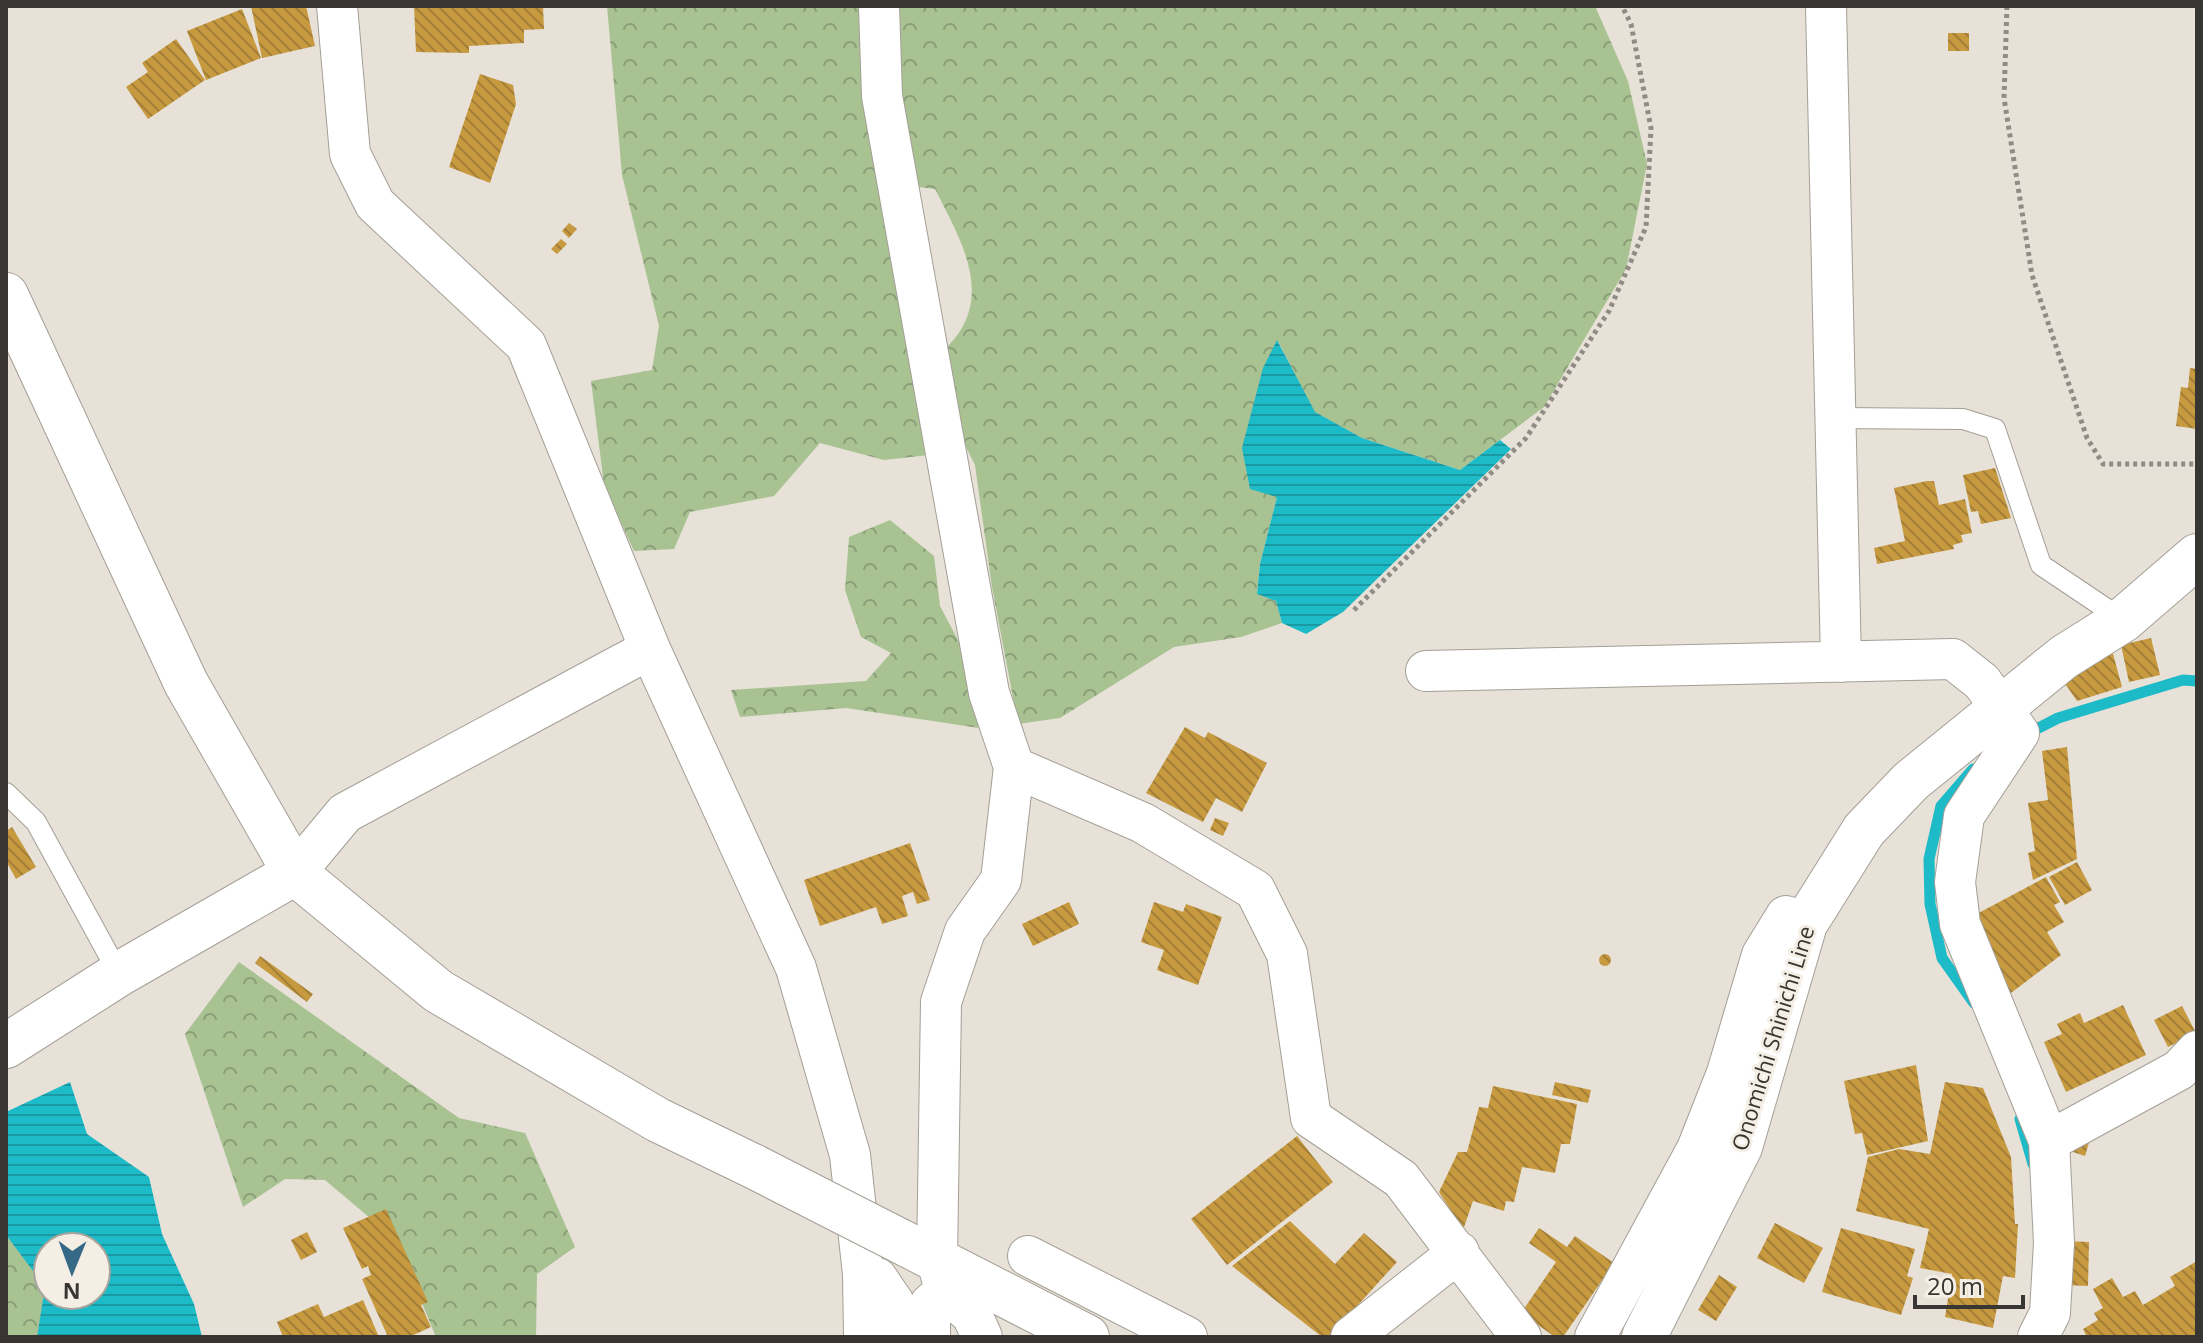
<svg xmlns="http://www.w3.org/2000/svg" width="2203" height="1343" font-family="'Open Sans',sans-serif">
	<defs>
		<pattern id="forest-crowns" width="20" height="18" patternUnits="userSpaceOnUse" patternTransform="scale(2)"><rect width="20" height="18" fill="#a8c292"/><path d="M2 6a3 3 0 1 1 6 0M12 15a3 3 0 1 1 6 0" fill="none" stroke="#8a9e78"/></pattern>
		<pattern id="water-rules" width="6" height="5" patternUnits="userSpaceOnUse" patternTransform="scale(2)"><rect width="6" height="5" fill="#1dbac7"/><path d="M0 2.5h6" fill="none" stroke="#1b98a2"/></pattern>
		<pattern id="building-back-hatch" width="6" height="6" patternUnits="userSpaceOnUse" patternTransform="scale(2)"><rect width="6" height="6" fill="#c79a40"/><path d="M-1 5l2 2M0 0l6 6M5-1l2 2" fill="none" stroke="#a37e36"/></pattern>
	</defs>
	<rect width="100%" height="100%" fill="#e7e1d8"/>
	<!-- forest -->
	<path fill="url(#forest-crowns)" d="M 607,6 L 1595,6 L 1628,81 L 1647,164 L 1626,269 L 1544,407 L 1460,470 L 1362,438 L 1314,412 L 1278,341 L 1277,497 L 1260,564 L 1257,594 L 1276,601 L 1282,623 L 1241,637 L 1174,647 L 1060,718 L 1018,724 L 992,587 L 975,465 L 956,427 L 942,352 C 998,302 963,244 935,189 L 910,186 L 938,454 L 884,460 L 820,443 L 774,496 L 690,512 L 674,549 L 634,551 L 604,485 L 591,381 L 652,370 L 659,326 L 622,175 Z
		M 890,520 L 934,556 L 940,606 L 968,659 L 979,728 L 846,708 L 740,717 L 731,690 L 866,681 L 891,653 L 861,637 L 845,590 L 849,537 Z
		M 239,962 L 459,1118 L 525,1133 L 575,1247 L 537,1274 L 536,1337 L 436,1337 L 396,1240 L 325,1180 L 285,1179 L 243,1207 L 185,1034 Z
		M 6,1235 L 46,1287 L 37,1337 L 6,1337 Z"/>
	<!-- water -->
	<path fill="url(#water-rules)" fill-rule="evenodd" d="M 1277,340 L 1315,412 L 1362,438 L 1460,470 L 1500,440 L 1511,449 L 1343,612 L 1306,634 L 1282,623 L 1276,601 L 1257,594 L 1260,564 L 1277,497 L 1250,489 L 1242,448 L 1263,368 Z
		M 70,1082 L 87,1134 L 149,1177 L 162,1234 L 194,1304 L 202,1337 L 37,1337 L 45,1287 L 6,1235 L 6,1112 ZM 48,1247 L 96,1247 L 96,1295 L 48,1295 Z"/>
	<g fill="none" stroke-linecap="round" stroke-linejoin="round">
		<!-- stream -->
		<path stroke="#1dbac7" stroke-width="11" d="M 2027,734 L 2058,718 L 2183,680 L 2197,681
			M 1973,769 L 1941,806 L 1929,859 L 1930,904 L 1942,958 L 1974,1003
			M 2020,1119 L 2033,1164"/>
	</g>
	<!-- building -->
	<path fill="url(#building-back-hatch)" d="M 251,6 L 306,6 L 315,46 L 262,58 Z
		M 414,6 L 543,6 L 544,29 L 524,30 L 524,43 L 469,46 L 469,53 L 416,52 Z
		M 242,9 L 261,58 L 206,80 L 187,31 Z
		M 1948,33 L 1969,33 L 1969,51 L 1948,51 Z
		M 176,39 L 205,80 L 148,119 L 126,87 L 148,72 L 142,63 Z
		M 480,74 L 513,85 L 516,104 L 490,183 L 449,167 Z
		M 569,223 L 577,229 L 569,238 L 562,231 Z
		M 561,239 L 567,244 L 557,254 L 551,249 Z
		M 2190,368 L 2197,369 L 2197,429 L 2176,426 L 2181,387 L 2188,388 Z
		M 1995,468 L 2011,518 L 1981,524 L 1978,511 L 1971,512 L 1963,475 Z
		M 1927,481 L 1934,481 L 1939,505 L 1965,499 L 1972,533 L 1961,535 L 1963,542 L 1953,545 L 1954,549 L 1877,564 L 1874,548 L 1905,541 L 1894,488 Z
		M 2151,638 L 2160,675 L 2129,682 L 2121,645 Z
		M 2112,650 L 2122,687 L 2077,701 L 2064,682 Z
		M 1185,727 L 1205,738 L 1208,732 L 1267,763 L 1242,812 L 1216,798 L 1203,822 L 1146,793 Z
		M 2067,747 L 2077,859 L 2033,880 L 2028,853 L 2035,851 L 2028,803 L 2048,800 L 2042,751 Z
		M 1215,818 L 1229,823 L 1223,836 L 1210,830 Z
		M 12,827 L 36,867 L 16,879 L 6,861 L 6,831 Z
		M 910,843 L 930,900 L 917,904 L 913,892 L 902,896 L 908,916 L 882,924 L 876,907 L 820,926 L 804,880 Z
		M 2077,862 L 2092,890 L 2065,905 L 2049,877 Z
		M 2046,877 L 2060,902 L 2054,905 L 2064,922 L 2047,932 L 2061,955 L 2011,993 L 1971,917 Z
		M 1069,902 L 1079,924 L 1033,946 L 1022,924 Z
		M 1154,902 L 1183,912 L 1186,904 L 1222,917 L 1198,985 L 1157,970 L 1164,950 L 1141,942 Z
		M1599 960a6 6 0 1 1 12 0a6 6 0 1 1-12 0Z
		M 260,956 L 313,994 L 307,1002 L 255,963 Z
		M 2123,1005 L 2146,1055 L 2066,1092 L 2044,1042 L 2062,1034 L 2057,1024 L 2080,1013 L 2084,1023 Z
		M 2182,1006 L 2196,1033 L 2168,1047 L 2154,1020 Z
		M 1916,1065 L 1928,1141 L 1867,1155 L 1862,1133 L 1855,1134 L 1844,1081 Z
		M 1555,1082 L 1591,1090 L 1588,1103 L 1552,1095 Z
		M 1945,1082 L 1983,1088 L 2011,1157 L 2015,1224 L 2018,1224 L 2015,1278 L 2003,1276 L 1993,1328 L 1945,1317 L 1952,1274 L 1920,1268 L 1929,1229 L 1856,1211 L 1868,1157 L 1899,1149 L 1930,1154 Z
		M 1493,1086 L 1577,1104 L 1570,1144 L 1561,1144 L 1555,1173 L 1522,1167 L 1514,1202 L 1506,1201 L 1504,1211 L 1473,1201 L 1463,1230 L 1439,1192 L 1458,1152 L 1467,1152 L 1479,1107 L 1488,1108 Z
		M 2093,1129 L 2085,1156 L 2073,1152 L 2078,1137 Z
		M 1297,1136 L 1333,1182 L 1227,1265 L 1191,1219 Z
		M 386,1209 L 428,1302 L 421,1305 L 431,1327 L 409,1337 L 388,1337 L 362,1279 L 371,1275 L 368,1266 L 362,1269 L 343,1228 Z
		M 1290,1221 L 1335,1264 L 1364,1233 L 1397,1262 L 1329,1337 L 1322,1337 L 1232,1266 Z
		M 1775,1223 L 1823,1248 L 1804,1283 L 1757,1258 Z
		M 1539,1228 L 1567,1247 L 1575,1236 L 1614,1263 L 1563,1337 L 1555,1337 L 1521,1313 L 1556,1262 L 1529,1243 Z
		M 1841,1228 L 1915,1249 L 1907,1276 L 1913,1278 L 1901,1315 L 1822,1292 Z
		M 307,1232 L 317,1252 L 301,1260 L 291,1240 Z
		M 2065,1241 L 2089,1242 L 2088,1286 L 2064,1285 Z
		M 2197,1261 L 2197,1337 L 2087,1337 L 2083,1329 L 2098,1320 L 2094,1313 L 2103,1308 L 2093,1289 L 2112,1278 L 2123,1297 L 2135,1291 L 2143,1305 L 2175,1286 L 2170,1277 Z
		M 1719,1275 L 1737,1287 L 1716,1321 L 1698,1310 Z
		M 363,1300 L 379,1337 L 283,1337 L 277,1322 L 318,1304 L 324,1317 Z"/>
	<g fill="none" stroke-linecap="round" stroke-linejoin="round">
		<defs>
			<path id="lane" d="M 1835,418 L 1963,419 L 1995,429 L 2041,565 L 2123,620
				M 6,793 L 36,822 L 119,974"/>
			<path id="street" d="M 337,6 L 350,154 L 375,204 L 526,345 L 650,649 L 796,968 L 850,1155 L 863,1274 L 864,1337
				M 879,6 L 882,96 L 989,693 L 1014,767 L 1001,880 L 965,931 L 941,1002 L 937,1260 L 945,1291 L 972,1315 L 982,1337
				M 1826,6 L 1841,662
				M 1426,671 L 1953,659 L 1982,682 L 2019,733 L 1964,816 L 1955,882 L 1960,924 L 2049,1141 L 2054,1243 L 2050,1313 L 2038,1337
				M 1014,767 L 1143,823 L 1255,890 L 1287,954 L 1311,1118 L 1401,1179 L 1521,1337
				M 295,873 L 345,813 L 650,649
				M 2049,1141 L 2179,1070 L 2197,1051
				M 1028,1256 L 1187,1337
				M 863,1274 L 877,1278 L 894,1303 L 898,1337
				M 930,1337 L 930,1304 L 945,1291
				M 1351,1337 L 1459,1252
				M 1595,1337 L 1697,1149 L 1727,1073 L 1762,955 L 1786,916 L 1805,924"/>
			<path id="secondary" d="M 6,295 L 186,683 L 295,873 L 438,991 L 658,1120 L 755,1167
				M 6,1046 L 119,974 L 295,873
				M 900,1241 L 1087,1337
				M 1644,1337 L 1740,1147 L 1805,924 L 1864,830 L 1911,781 L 2064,657 L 2123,620 L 2197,556"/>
		</defs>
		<!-- lane casing -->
		<use href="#lane" stroke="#a49f96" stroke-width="22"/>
		<!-- street casing -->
		<use href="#street" stroke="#a49f96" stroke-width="42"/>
		<!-- secondary casing -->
		<use href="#secondary" stroke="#a49f96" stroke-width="46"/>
		<!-- path -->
		<path stroke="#908c85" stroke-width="5" stroke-dasharray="4 4" stroke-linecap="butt" d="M 2007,6 L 2004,98 L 2032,275 L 2087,438 L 2103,464 L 2197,464
			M 1354,610 L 1526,438 L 1609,311 L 1646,227 L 1651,128 L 1631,24 L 1622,6"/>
		<!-- lane -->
		<use href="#lane" stroke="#fff" stroke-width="20"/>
		<!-- street -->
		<use href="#street" stroke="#fff" stroke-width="40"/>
		<!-- secondary -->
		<use href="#secondary" stroke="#fff" stroke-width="44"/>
		<defs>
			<path id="secondary-bridge" d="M 755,1167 L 900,1241"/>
		</defs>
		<!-- secondary-bridge casing -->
		<use href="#secondary-bridge" stroke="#a49f96" stroke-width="46" stroke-linecap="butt"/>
		<!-- secondary-bridge -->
		<use href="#secondary-bridge" stroke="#fff" stroke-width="44"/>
	</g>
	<g text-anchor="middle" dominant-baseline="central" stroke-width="6" stroke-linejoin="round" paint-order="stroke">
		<!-- street labels -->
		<g font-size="22" fill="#383632" stroke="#f4eee5">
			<text transform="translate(1772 1038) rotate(-73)">Onomichi Shinichi Line</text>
		</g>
	</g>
	<!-- border -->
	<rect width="2203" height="1343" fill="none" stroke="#383632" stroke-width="16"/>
	<!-- north arrow -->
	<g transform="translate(72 1271) rotate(181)"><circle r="38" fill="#f4eee5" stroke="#a9a49d" stroke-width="2"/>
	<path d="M0-6L14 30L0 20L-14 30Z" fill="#356986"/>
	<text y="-12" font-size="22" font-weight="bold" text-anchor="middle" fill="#383632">N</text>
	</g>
	<!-- scale -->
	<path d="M1915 1295v12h108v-12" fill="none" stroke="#383632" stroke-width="4"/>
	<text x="1927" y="1295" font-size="24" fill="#383632" stroke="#f4eee5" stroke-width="6" paint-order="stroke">20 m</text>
</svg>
